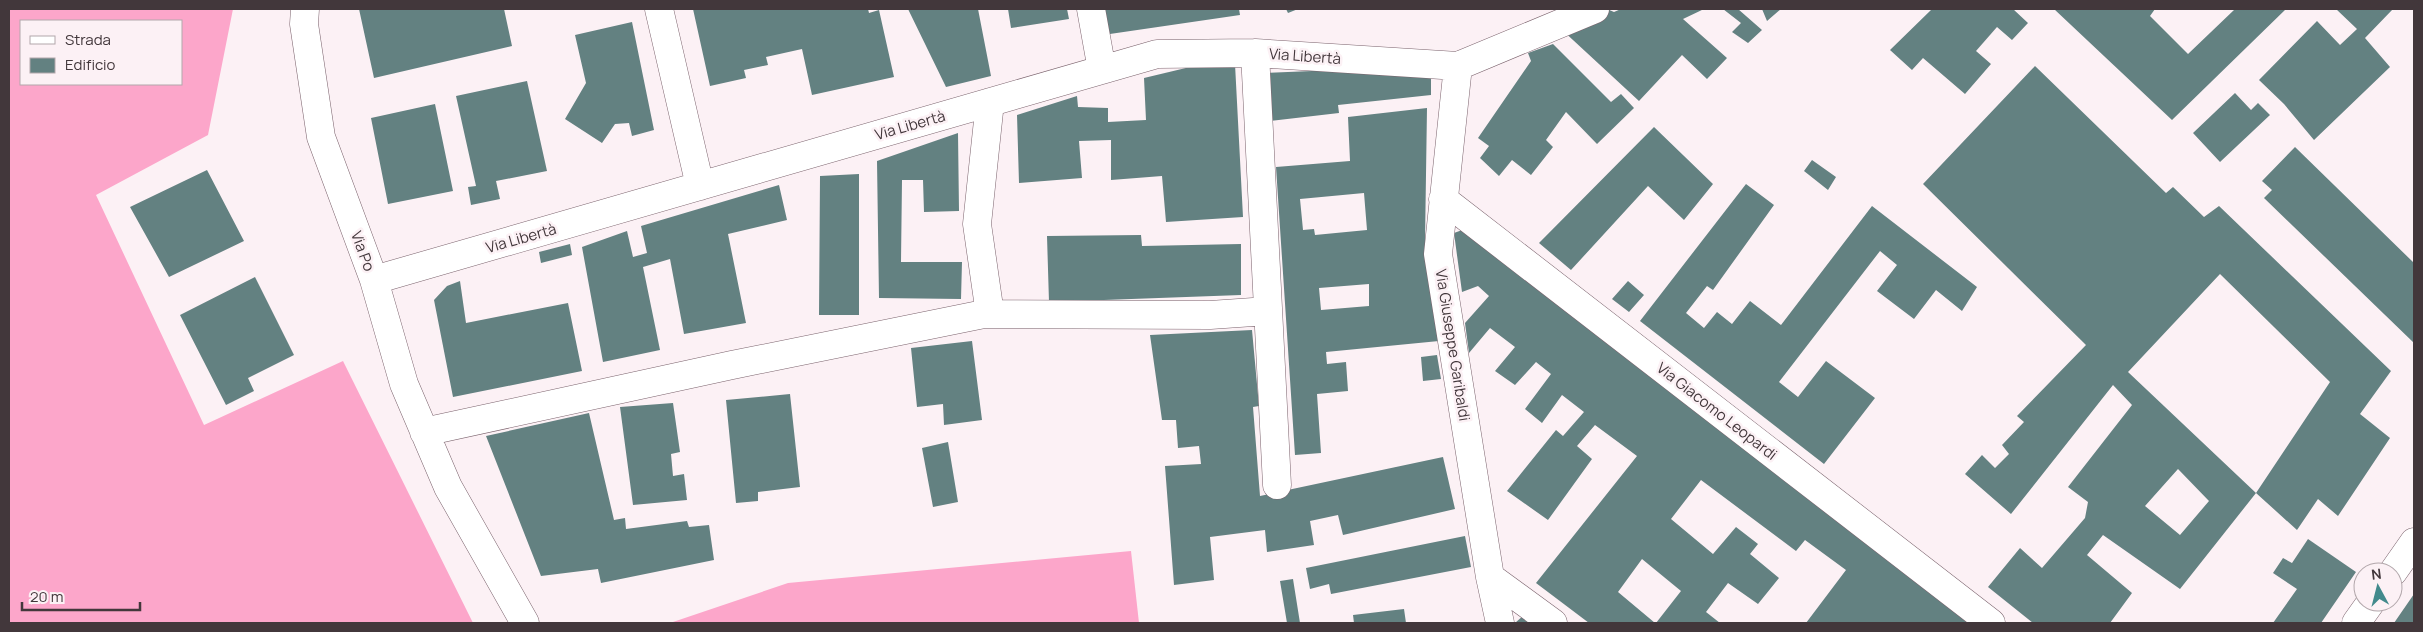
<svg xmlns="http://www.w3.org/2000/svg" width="2423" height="632" font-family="Manrope,sans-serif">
	<rect width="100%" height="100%" fill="#fcf1f5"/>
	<!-- forest -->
	<path fill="#fca6ca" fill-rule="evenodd" d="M 9,9 L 233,9 L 208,135 L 96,195 L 204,425 L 343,361 L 473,623 L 9,623 ZM 21,21 L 181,21 L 181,84 L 21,84 Z
		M 1131,551 L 1139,623 L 670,623 L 788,583 Z"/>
	<!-- building -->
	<path fill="#638181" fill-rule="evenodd" d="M 359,9 L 504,9 L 512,46 L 374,78 Z
		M 693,9 L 868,9 L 869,13 L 879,10 L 894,77 L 812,95 L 802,49 L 766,57 L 768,65 L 744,70 L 746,78 L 710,86 Z
		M 908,9 L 978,9 L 991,76 L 946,87 Z
		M 1008,9 L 1067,9 L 1069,19 L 1011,28 Z
		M 1099,9 L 1239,9 L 1240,15 L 1103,35 Z
		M 1286,9 L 1298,9 L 1288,13 Z
		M 1607,9 L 1614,12 L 1621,9 L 1704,9 L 1683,19 L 1727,58 L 1707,79 L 1682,55 L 1639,101 L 1560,28 Z
		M 1723,9 L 1738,9 L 1762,30 L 1748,43 L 1732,32 L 1741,23 Z
		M 1762,9 L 1781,9 L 1767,21 Z
		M 1929,9 L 2013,9 L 2028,23 L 2012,40 L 1997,27 L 1976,51 L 1991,64 L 1965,94 L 1923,58 L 1912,70 L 1890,50 L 1931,10 Z
		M 2054,9 L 2155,9 L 2150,16 L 2188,54 L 2234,10 L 2232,9 L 2286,9 L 2172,120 Z
		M 2336,9 L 2393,9 L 2365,38 L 2390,67 L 2314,140 L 2284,104 L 2259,80 L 2317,21 L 2340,45 L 2357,29 Z
		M 632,22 L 654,130 L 632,136 L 629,123 L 615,124 L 602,143 L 565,119 L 586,83 L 575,35 Z
		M 1553,44 L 1611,102 L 1621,94 L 1634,108 L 1597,144 L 1566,112 L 1546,140 L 1553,147 L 1531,175 L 1512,160 L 1499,176 L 1480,158 L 1489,146 L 1478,138 L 1531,61 L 1528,53 Z
		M 1235,64 L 1243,217 L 1166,222 L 1162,176 L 1111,180 L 1111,140 L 1079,141 L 1082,178 L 1019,183 L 1017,115 L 1077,96 L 1078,107 L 1108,108 L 1108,122 L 1146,120 L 1144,78 L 1190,67 Z
		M 1431,66 L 1431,95 L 1338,105 L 1339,113 L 1270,121 L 1265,73 Z
		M 2035,66 L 2166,193 L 2173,187 L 2204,217 L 2219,206 L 2391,371 L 2360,414 L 2390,438 L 2338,516 L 2318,499 L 2297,530 L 2256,493 L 2330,382 L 2220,274 L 2128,372 L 2256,493 L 2180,589 L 2103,535 L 2087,555 L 2132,593 L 2110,623 L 2033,623 L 1988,587 L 2020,548 L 2042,568 L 2085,518 L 2088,502 L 2068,487 L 2132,405 L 2113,385 L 2011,514 L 1965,474 L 1982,455 L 1995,468 L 2009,454 L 2002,445 L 2024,422 L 2017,416 L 2086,345 L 1923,184 ZM 2178,469 L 2209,501 L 2180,535 L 2145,506 Z
		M 527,81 L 547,171 L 496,181 L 500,199 L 471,205 L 468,187 L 476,186 L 456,96 Z
		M 2235,93 L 2251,110 L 2258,103 L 2270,115 L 2220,162 L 2193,133 Z
		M 435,104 L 453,191 L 388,204 L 371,118 Z
		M 1427,108 L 1425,241 L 1439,341 L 1326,352 L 1327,364 L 1346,362 L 1348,391 L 1317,394 L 1321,453 L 1295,455 L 1276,167 L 1350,161 L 1348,117 ZM 1364,193 L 1367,230 L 1315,235 L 1314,229 L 1303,230 L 1300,199 ZM 1369,284 L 1369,306 L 1321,310 L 1319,288 Z
		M 1654,127 L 1713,184 L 1684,220 L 1648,186 L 1571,270 L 1539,243 Z
		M 958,133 L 959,211 L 924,212 L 923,180 L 902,180 L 901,262 L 962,262 L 961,299 L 879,298 L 877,161 Z
		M 2295,147 L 2414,263 L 2414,343 L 2264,198 L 2272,190 L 2262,181 Z
		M 1812,160 L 1836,177 L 1828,190 L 1804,171 Z
		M 207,170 L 244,241 L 169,277 L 130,207 Z
		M 859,174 L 859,315 L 819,315 L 820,176 Z
		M 1746,184 L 1774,205 L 1713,290 L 1707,286 L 1686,313 L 1704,328 L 1717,312 L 1732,324 L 1750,301 L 1781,325 L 1872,206 L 1977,287 L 1962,311 L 1936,290 L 1914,319 L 1877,291 L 1897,265 L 1880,251 L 1779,382 L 1798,397 L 1826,361 L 1875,398 L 1824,464 L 1640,321 Z
		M 779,185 L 787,220 L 728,234 L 746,323 L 684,334 L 670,259 L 643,267 L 660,350 L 603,362 L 582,247 L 627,231 L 633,257 L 647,253 L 641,226 Z
		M 1465,229 L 1973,623 L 1806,623 L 1846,570 L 1805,540 L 1796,551 L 1701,480 L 1671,519 L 1713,554 L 1736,527 L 1758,544 L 1750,554 L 1779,578 L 1758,604 L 1728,583 L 1706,612 L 1720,623 L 1656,623 L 1681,591 L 1642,559 L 1618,592 L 1655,623 L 1589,623 L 1536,583 L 1637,456 L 1595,425 L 1577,446 L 1592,459 L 1548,520 L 1507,491 L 1556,430 L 1563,436 L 1584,412 L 1562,395 L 1542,423 L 1525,409 L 1551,374 L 1536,362 L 1515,385 L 1495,371 L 1515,347 L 1490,328 L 1469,353 L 1465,323 L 1489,296 L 1478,286 L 1462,292 L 1454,233 Z
		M 1141,235 L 1142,246 L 1241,244 L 1241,295 L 1049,302 L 1047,236 Z
		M 570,244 L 572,255 L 541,263 L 539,252 Z
		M 255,277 L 294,355 L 248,378 L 254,391 L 226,405 L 180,315 Z
		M 460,281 L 466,323 L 568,303 L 582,371 L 453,397 L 434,300 L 447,286 Z
		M 1628,281 L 1644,295 L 1629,312 L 1612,299 Z
		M 1252,330 L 1259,406 L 1253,407 L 1260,496 L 1443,457 L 1455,509 L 1343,535 L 1338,515 L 1310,521 L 1314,545 L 1267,552 L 1265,530 L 1210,537 L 1214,580 L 1174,585 L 1165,466 L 1201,464 L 1199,446 L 1178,448 L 1176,420 L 1162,420 L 1150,335 Z
		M 972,341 L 982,420 L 944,425 L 943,404 L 917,407 L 911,348 Z
		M 1437,355 L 1441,379 L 1423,381 L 1421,357 Z
		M 790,394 L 800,487 L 758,492 L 758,501 L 736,503 L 726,400 Z
		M 673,403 L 680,452 L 671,454 L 673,476 L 684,474 L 687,500 L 633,505 L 620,407 Z
		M 589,413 L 614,520 L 625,518 L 626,529 L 687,521 L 689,527 L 709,525 L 714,560 L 601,583 L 598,569 L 541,576 L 486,436 Z
		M 948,442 L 958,502 L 933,507 L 922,448 Z
		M 1465,536 L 1471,567 L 1331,594 L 1329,584 L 1310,589 L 1306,568 Z
		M 2308,539 L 2356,572 L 2321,623 L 2273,623 L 2297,589 L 2273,573 L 2283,558 L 2292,563 Z
		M 1293,579 L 1300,623 L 1287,623 L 1280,581 Z
		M 2414,594 L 2414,623 L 2394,623 Z
		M 1404,609 L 1406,623 L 1354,623 L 1353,615 Z
		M 1524,615 L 1534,623 L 1515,623 Z"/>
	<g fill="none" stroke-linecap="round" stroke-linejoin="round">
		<defs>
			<path id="minor" d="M 305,9 L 304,24 L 321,137 L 374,280 L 404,384 L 448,487 L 525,623
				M 659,9 L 700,186
				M 1091,9 L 1102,70
				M 1255,53 L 1277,485
				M 1458,66 L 1438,254 L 1490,577 L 1500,623
				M 990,102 L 977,224 L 990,314
				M 1443,199 L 1991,623
				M 374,280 L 1157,54 L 1255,53 L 1458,66 L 1595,9
				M 424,432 L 732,365 L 984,314 L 1210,315 L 1268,311
				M 2393,572 L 2414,542
				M 1490,577 L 1553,623
				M 2356,623 L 2371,602"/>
		</defs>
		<!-- minor casing -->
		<use href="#minor" stroke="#7b636d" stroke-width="29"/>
		<!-- minor -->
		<use href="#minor" stroke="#fff" stroke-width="28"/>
	</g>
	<g text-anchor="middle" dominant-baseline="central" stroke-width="5" stroke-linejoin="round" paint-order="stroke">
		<!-- street labels -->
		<g font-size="15" fill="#42373b" stroke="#fcf1f5">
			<text transform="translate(1305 56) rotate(4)">Via Libertà</text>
			<text transform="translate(910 125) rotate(-16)">Via Libertà</text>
			<text transform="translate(521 238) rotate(-16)">Via Libertà</text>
			<text transform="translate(363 251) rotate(70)">Via Po</text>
			<text transform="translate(1453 345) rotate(81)">Via Giuseppe Garibaldi</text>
			<text transform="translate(1717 411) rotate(38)">Via Giacomo Leopardi</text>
		</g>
	</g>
	<!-- border -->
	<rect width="2423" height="632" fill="none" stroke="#42373b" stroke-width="20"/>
	<!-- legend -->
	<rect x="20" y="20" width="162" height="65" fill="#fcf1f5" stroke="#b2a7ab"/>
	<rect x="30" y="36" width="25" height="8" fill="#ffffff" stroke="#b2a7ab"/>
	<text x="65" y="45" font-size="15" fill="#42373b">Strada</text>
	<rect x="30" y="58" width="25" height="15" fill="#638181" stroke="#b2a7ab"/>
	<text x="65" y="70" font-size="15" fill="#42373b">Edificio</text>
	<!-- north arrow -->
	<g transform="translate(2378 587) rotate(353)"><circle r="24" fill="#fcf1f5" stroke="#b2a7ab"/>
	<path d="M0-4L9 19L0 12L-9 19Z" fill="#428a8c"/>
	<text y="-8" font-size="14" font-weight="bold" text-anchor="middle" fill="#42373b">N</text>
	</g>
	<!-- scale -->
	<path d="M22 602v8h118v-8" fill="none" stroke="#42373b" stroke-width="2.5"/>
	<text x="30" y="602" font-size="15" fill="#42373b" stroke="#fcf1f5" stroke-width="4" paint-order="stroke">20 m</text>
</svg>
